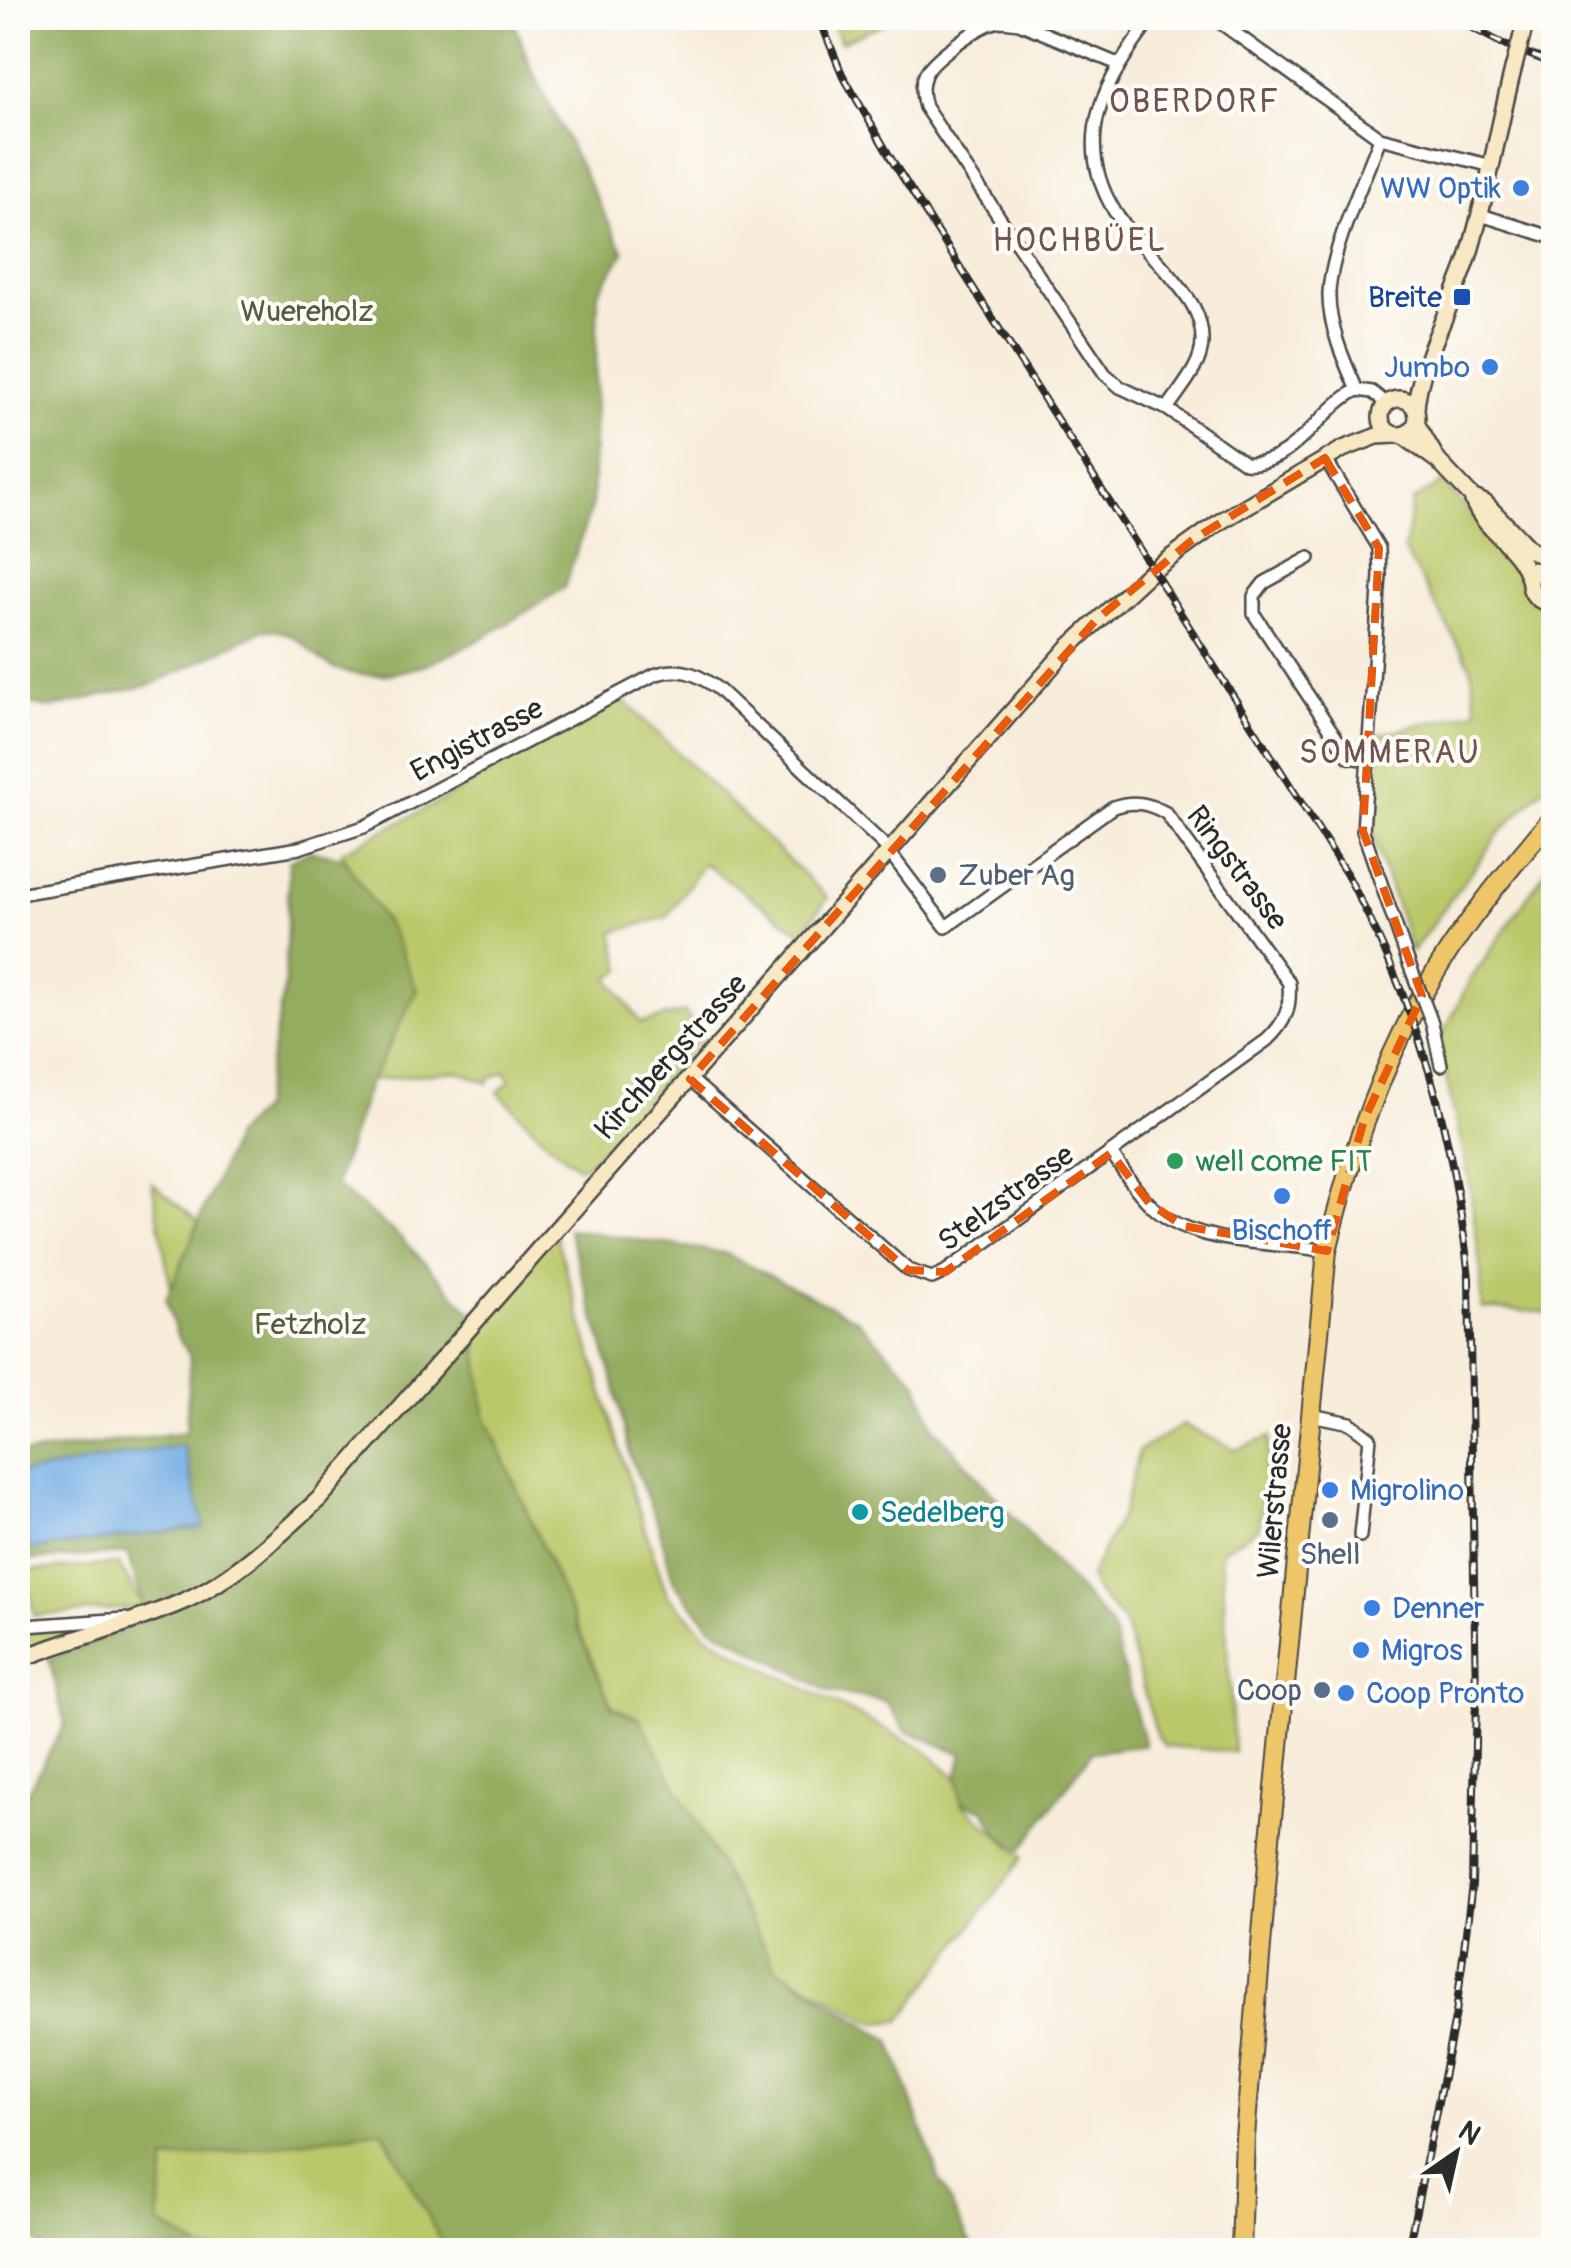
<svg xmlns="http://www.w3.org/2000/svg" width="1571" height="2268" font-family="Pangolin,sans-serif">
	<rect width="100%" height="100%" fill="#fdfcf7"/>
	<filter id="ink" filterUnits="userSpaceOnUse"><feTurbulence type="fractalNoise" baseFrequency=".01" numOctaves="2"/><feDisplacementMap in="SourceGraphic" scale="20" xChannelSelector="R" yChannelSelector="G"/><feConvolveMatrix kernelMatrix="1 2 1 2 8 2 1 2 1" color-interpolation-filters="sRGB"/></filter>
	<filter id="wash" filterUnits="userSpaceOnUse"><feTurbulence type="fractalNoise" baseFrequency=".0048" numOctaves="4" result="noise"/><feDisplacementMap in="SourceGraphic" scale="40" xChannelSelector="R" yChannelSelector="G"/><feGaussianBlur stdDeviation="2.25" result="paint"/><feColorMatrix in="noise" values="0 0 0 0 0 0 0 0 0 0 0 0 0 0 0 0 0 1.4 0 .05"/><feComposite in="paint" operator="in"/></filter>
	<g filter="url(#wash)">
		<rect width="100%" height="100%" fill="#f8ecda"/>
		<!-- green -->
		<path fill="#bbc86a" stroke="#737a4a" stroke-width="2.5" d="M 830,18 L 896,18 L 841,42 Z
			M 1443,482 L 1519,568 L 1531,600 L 1553,611 L 1553,778 L 1500,832 L 1412,952 L 1370,829 L 1378,735 L 1477,711 L 1471,667 L 1404,550 L 1413,501 Z
			M 620,697 L 828,898 L 801,933 L 704,863 L 667,917 L 613,932 L 622,970 L 609,978 L 641,1023 L 685,1012 L 701,1038 L 588,1165 L 578,1167 L 547,1142 L 498,1092 L 510,1081 L 505,1071 L 490,1078 L 488,1083 L 456,1071 L 371,1080 L 394,1037 L 342,852 L 443,800 Z
			M 1553,860 L 1553,1313 L 1481,1308 L 1481,1274 L 1469,1178 L 1437,1038 L 1447,1027 L 1469,982 Z
			M 152,1183 L 200,1223 L 171,1290 Z
			M 554,1230 L 632,1490 L 667,1594 L 707,1635 L 753,1662 L 922,1748 L 957,1778 L 962,1803 L 1023,1857 L 900,2021 L 875,2023 L 775,1967 L 612,1707 L 485,1416 L 473,1314 Z
			M 1183,1425 L 1236,1450 L 1270,1437 L 1259,1528 L 1221,1551 L 1234,1752 L 1165,1746 L 1157,1736 L 1124,1622 L 1094,1589 L 1090,1576 L 1123,1512 L 1139,1451 Z
			M 118,1564 L 144,1607 L 34,1616 L 27,1571 Z
			M 113,1621 L 18,1655 L 18,1639 L 32,1631 Z
			M 382,2130 L 446,2250 L 201,2250 L 158,2222 L 165,2161 Z"/>
		<!-- forest -->
		<path fill="#94ac5e" stroke="#606c44" stroke-width="2.5" d="M 18,18 L 512,18 L 531,68 L 624,253 L 598,292 L 592,505 L 564,588 C 506,623 411,694 340,670 C 307,659 304,628 263,630 L 153,684 L 50,708 L 18,702 Z
			M 309,851 L 343,857 L 392,932 L 417,990 L 368,1087 L 335,1185 L 401,1238 L 473,1314 L 485,1416 L 612,1707 L 639,1718 L 775,1967 L 891,2041 L 939,2179 L 973,2250 L 446,2250 L 382,2130 L 165,2161 L 158,2222 L 201,2250 L 43,2250 L 18,2224 L 18,1809 L 65,1724 L 49,1659 L 148,1620 L 127,1553 L 19,1561 L 18,1455 L 186,1432 L 190,1356 L 176,1333 L 166,1300 L 235,1135 L 261,1109 L 285,984 L 289,861 Z
			M 568,1229 L 724,1253 L 856,1319 L 917,1382 L 934,1428 L 1111,1626 L 1145,1745 L 1092,1752 L 1021,1850 L 998,1834 L 985,1810 L 962,1802 L 957,1778 L 963,1754 L 905,1730 L 886,1701 L 830,1692 L 710,1626 L 674,1582 L 658,1524 L 631,1459 L 614,1382 Z"/>
		<!-- water -->
		<path fill="#75aee5" stroke="#506c88" stroke-width="2.5" d="M 183,1445 L 204,1527 L 29,1550 L 19,1474 Z"/>
	</g>
	<g filter="url(#ink)">
		<g fill="none" stroke-linecap="round" stroke-linejoin="round">
			<defs>
				<path id="street" d="M 1152,18 C 1107,79 1069,137 1115,212 C 1130,235 1153,254 1170,275 C 1187,295 1203,314 1202,342 C 1202,366 1180,389 1167,409
					M 1214,18 L 1380,138 L 1492,166
					M 1118,64 L 1019,23 C 1010,22 1003,20 995,22 C 978,27 931,59 925,75 C 920,86 922,97 925,107 L 1105,374 L 1120,387 L 1167,409 L 1245,463 C 1294,467 1319,409 1357,390 L 1372,392 L 1386,403
					M 1481,215 L 1554,238
					M 1357,390 C 1344,361 1328,325 1329,293 C 1331,249 1364,181 1380,138
					M 1325,458 L 1379,548 L 1380,575 L 1363,831 L 1408,961
					M 1309,558 L 1264,583 L 1254,596 L 1254,614 L 1349,757 L 1368,760
					M 18,894 L 299,848 L 364,827 L 654,675 C 680,666 697,673 718,689 L 884,845 L 946,927 L 1113,807 C 1133,800 1148,803 1166,813 L 1289,983 C 1291,1008 1286,1022 1267,1040 L 945,1272 L 932,1278 L 908,1270 L 690,1079
					M 1432,1023 L 1441,1065
					M 1111,1153 C 1127,1176 1143,1203 1167,1218 C 1213,1247 1276,1241 1327,1251
					M 1311,1415 L 1350,1423 L 1370,1438 L 1360,1536
					M 18,1595 L 25,1626
					M 25,1626 L 125,1619"/>
				<path id="secondary" d="M1381 417a18 18 0 1 1 36 0a18 18 0 1 1-36 0Z
					M 1416,410 C 1417,367 1454,302 1468,258 C 1487,196 1497,133 1513,70
					M 1416,423 L 1438,461
					M 1402,435 L 1438,461 L 1472,497 L 1485,503 L 1530,550 L 1553,561
					M 1472,497 C 1481,530 1520,545 1529,579
					M 1533,570 C 1525,588 1534,603 1554,603
					M 18,1660 C 72,1638 130,1625 184,1601 C 234,1579 279,1536 319,1499 L 1068,648 L 1148,574 L 1221,521 L 1343,449 L 1377,436 L 1395,435"/>
				<path id="primary" d="M 1241,2250 L 1245,2137 L 1270,1839 L 1327,1251 C 1351,1152 1384,1056 1438,968 C 1471,914 1513,865 1554,816"/>
			</defs>
			<!-- street casing -->
			<use href="#street" stroke="#4a4845" stroke-width="16"/>
			<!-- secondary casing -->
			<use href="#secondary" stroke="#4a4845" stroke-width="20"/>
			<!-- primary casing -->
			<use href="#primary" stroke="#4a4845" stroke-width="22"/>
			<!-- street -->
			<use href="#street" stroke="#fff" stroke-width="11"/>
			<!-- secondary -->
			<use href="#secondary" stroke="#f8e8c3" stroke-width="15"/>
			<!-- primary -->
			<use href="#primary" stroke="#eec569" stroke-width="18"/>
			<defs>
				<path id="rail" d="M 819,18 L 842,74 L 893,162 L 1349,878 C 1419,1010 1453,1130 1469,1278 L 1476,1697 L 1472,1884 L 1456,2013 L 1408,2250
					M 1453,18 L 1505,45 L 1554,64"/>
			</defs>
			<!-- rail casing -->
			<use href="#rail" stroke="#2b2b2b" stroke-width="8"/>
			<!-- rail -->
			<use href="#rail" stroke="#fdfcf7" stroke-width="4" stroke-dasharray="11" stroke-linecap="butt"/>
			<defs>
				<path id="street-bridge" d="M 1408,961 L 1432,1023"/>
				<path id="secondary-bridge" d="M 1513,70 L 1526,20"/>
			</defs>
			<!-- street-bridge casing -->
			<use href="#street-bridge" stroke="#4a4845" stroke-width="16" stroke-linecap="butt"/>
			<!-- secondary-bridge casing -->
			<use href="#secondary-bridge" stroke="#4a4845" stroke-width="20" stroke-linecap="butt"/>
			<!-- street-bridge -->
			<use href="#street-bridge" stroke="#fff" stroke-width="11"/>
			<!-- secondary-bridge -->
			<use href="#secondary-bridge" stroke="#f8e8c3" stroke-width="15"/>
		</g>
	</g>
	<!-- marked area -->
	<path fill="none" stroke="#e8590c" stroke-width="8" stroke-dasharray="20 12" stroke-linejoin="round" d="M 1325,458 L 1379,548 L 1363,831 L 1422,996 L 1364,1120 L 1327,1251 L 1183,1226 L 1149,1203 L 1111,1153 L 945,1272 L 908,1270 L 690,1079 L 1096,620 L 1191,541 Z"/>
	<!-- markers -->
	<g fill="#3f7fe0" stroke="#fdfcf7" stroke-width="4">
		<circle cx="1521" cy="188" r="10"/>
		<circle cx="1490" cy="367" r="10"/>
		<circle cx="1282" cy="1196" r="10"/>
		<circle cx="1330" cy="1490" r="10"/>
		<circle cx="1372" cy="1608" r="10"/>
		<circle cx="1361" cy="1650" r="10"/>
		<circle cx="1346" cy="1693" r="10"/>
	</g>
	<rect fill="#1a4fb4" stroke="#fdfcf7" stroke-width="4" x="1452" y="287" width="20" height="20" rx="5"/>
	<g fill="#5c6f8a" stroke="#fdfcf7" stroke-width="4">
		<circle cx="938" cy="875" r="10"/>
		<circle cx="1330" cy="1520" r="10"/>
		<circle cx="1322" cy="1690" r="10"/>
	</g>
	<circle fill="#2e9e5b" stroke="#fdfcf7" stroke-width="4" cx="1175" cy="1161" r="10"/>
	<circle fill="#0f9aa8" stroke="#fdfcf7" stroke-width="4" cx="860" cy="1512" r="10"/>
	<g text-anchor="middle" dominant-baseline="central" stroke-width="8" stroke-linejoin="round" paint-order="stroke">
		<!-- shop labels -->
		<g font-size="30" fill="#366cbe" stroke="#fdfcf7" text-anchor="start">
			<text x="1501" y="188" text-anchor="end">WW Optik</text>
			<text x="1470" y="367" text-anchor="end">Jumbo</text>
			<text x="1282" y="1230" text-anchor="middle">Bischoff</text>
			<text x="1350" y="1490">Migrolino</text>
			<text x="1392" y="1608">Denner</text>
			<text x="1381" y="1650">Migros</text>
			<text x="1366" y="1693">Coop Pronto</text>
		</g>
		<!-- transit labels -->
		<g font-size="30" fill="#164399" stroke="#fdfcf7" text-anchor="end">
			<text x="1442" y="297">Breite</text>
		</g>
		<!-- park labels -->
		<g font-size="30" fill="#565a3e" stroke="#fdfcf7">
			<text x="307" y="311">Wuereholz</text>
			<text x="310" y="1324">Fetzholz</text>
		</g>
		<!-- street labels -->
		<g font-size="30" fill="#2b2b2b" stroke="#fdfcf7">
			<text transform="translate(477 740) rotate(-28)">Engistrasse</text>
			<text transform="translate(1237 868) rotate(53)">Ringstrasse</text>
			<text transform="translate(671 1057) rotate(-48)">Kirchbergstrasse</text>
			<text transform="translate(1006 1198) rotate(-36)">Stelzstrasse</text>
			<text transform="translate(1275 1501) rotate(-85)">Wilerstrasse</text>
		</g>
		<!-- service labels -->
		<g font-size="30" fill="#4e5e75" stroke="#fdfcf7" text-anchor="start">
			<text x="958" y="875">Zuber Ag</text>
			<text x="1330" y="1554" text-anchor="middle">Shell</text>
			<text x="1302" y="1690" text-anchor="end">Coop</text>
		</g>
		<!-- leisure labels -->
		<g font-size="30" fill="#27864d" stroke="#fdfcf7" text-anchor="start">
			<text x="1195" y="1161">well come FIT</text>
		</g>
		<!-- culture labels -->
		<g font-size="30" fill="#0d838f" stroke="#fdfcf7" text-anchor="start">
			<text x="880" y="1512">Sedelberg</text>
		</g>
		<!-- neighbourhood labels -->
		<g font-size="32" letter-spacing="2.5" fill="#71524f" stroke="#fdfcf7">
			<text x="1195" y="102">OBERDORF</text>
			<text x="1080" y="241">HOCHBÜEL</text>
			<text x="1390" y="753">SOMMERAU</text>
		</g>
	</g>
	<!-- margin -->
	<rect width="1571" height="2268" fill="none" stroke="#fdfcf7" stroke-width="60"/>
	<!-- north arrow -->
	<g transform="translate(1456 2153) rotate(34)" stroke="#fdfcf7" stroke-width="8" paint-order="stroke">
	<path d="M0-8L18 38L0 25L-18 38Z" fill="#2b2b2b"/>
	<text y="-15" font-size="28" font-weight="bold" text-anchor="middle" fill="#2b2b2b">N</text>
	</g>
</svg>
